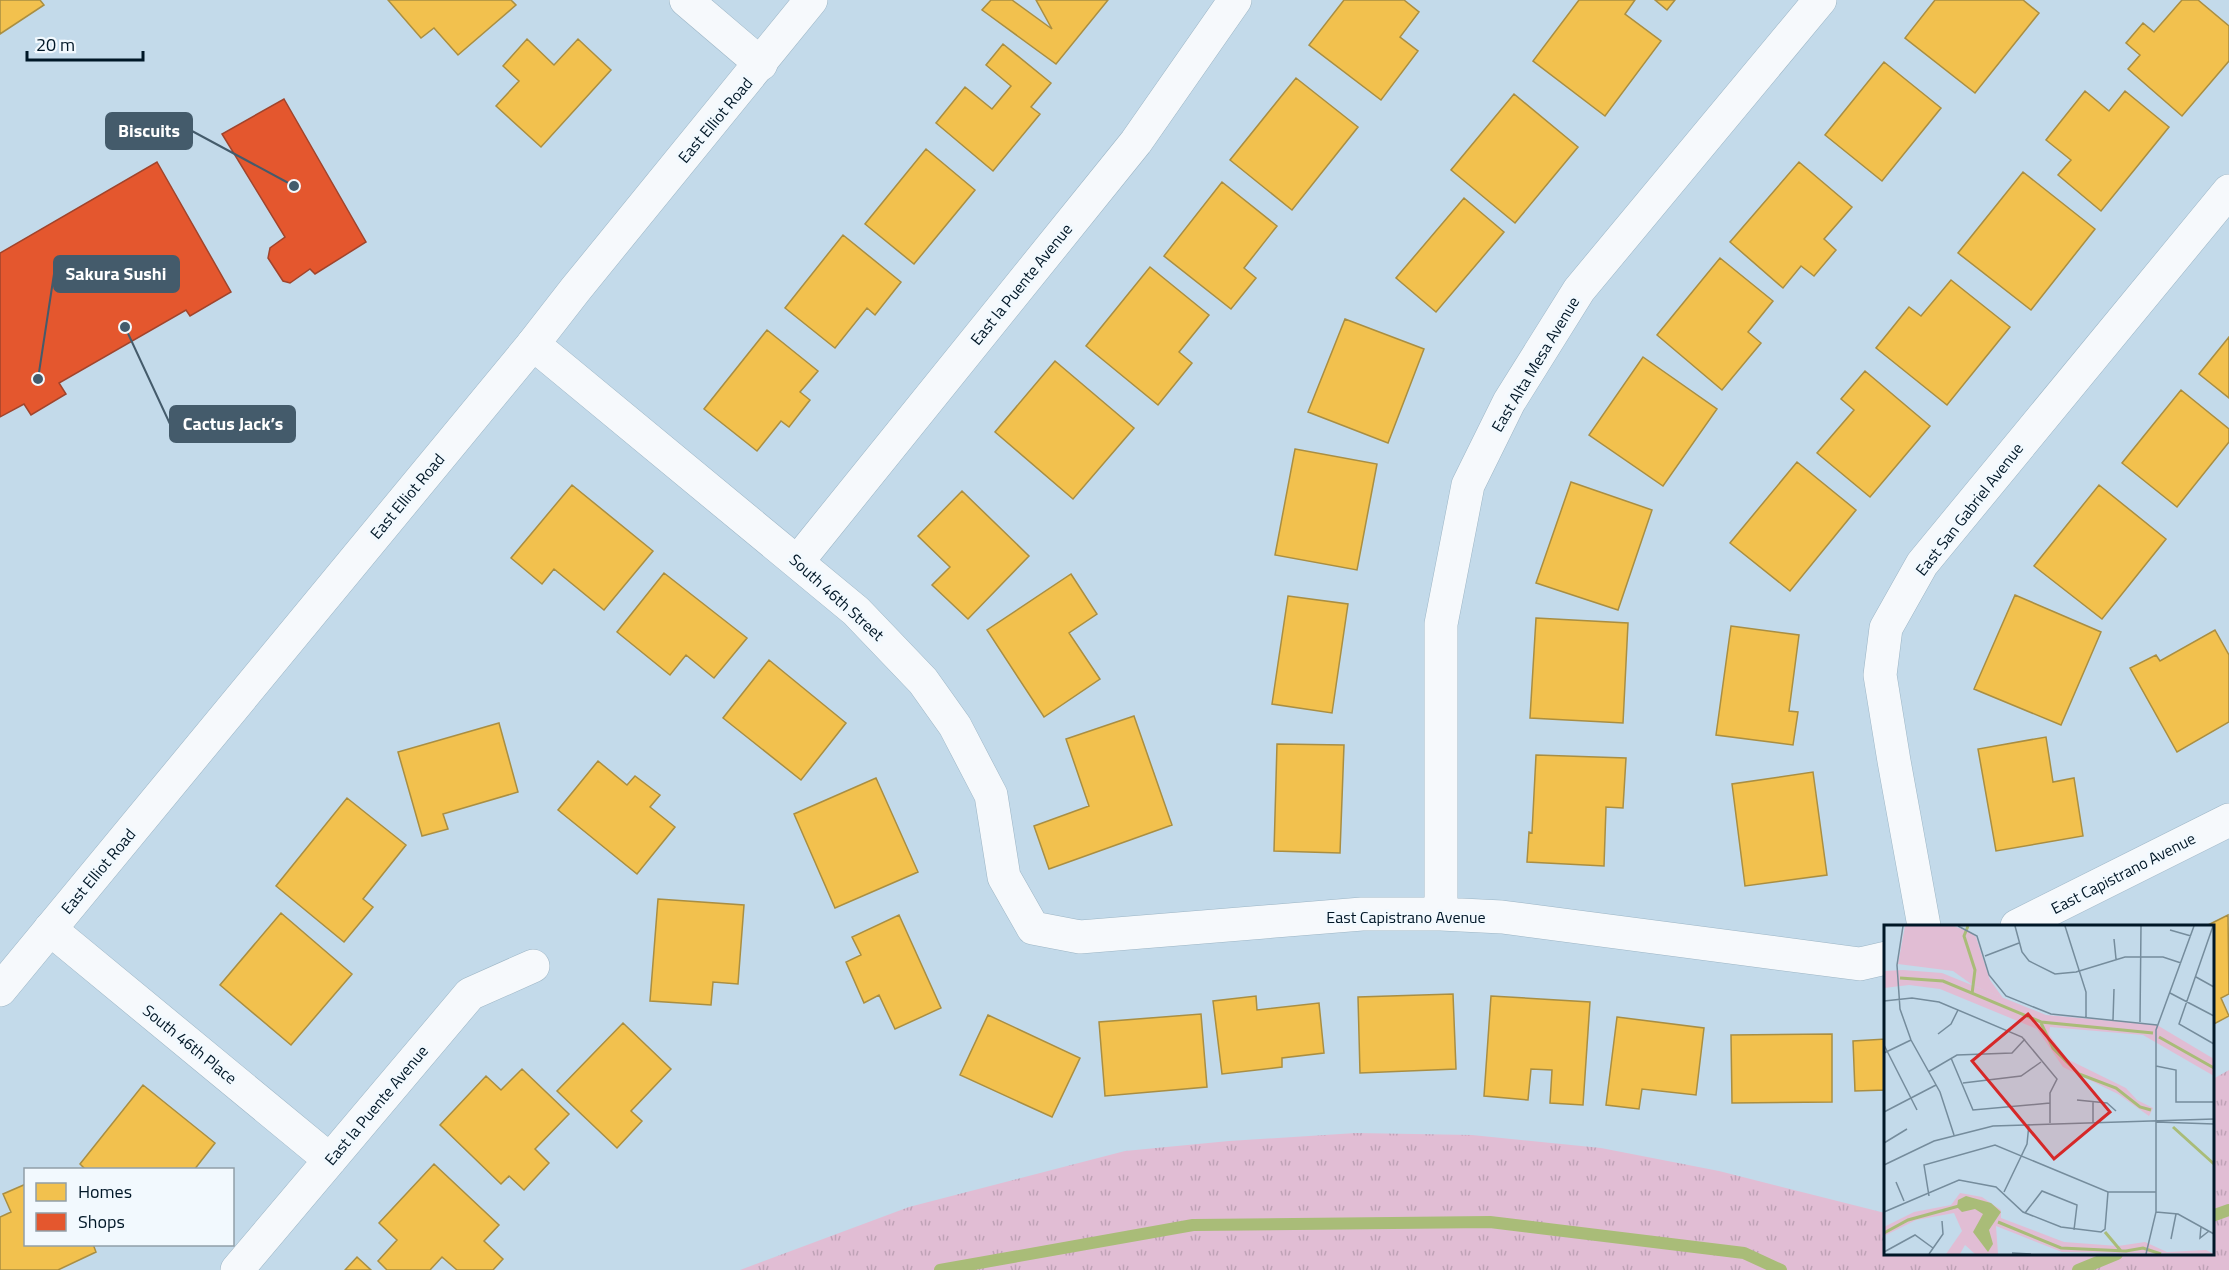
<svg xmlns="http://www.w3.org/2000/svg" width="2229" height="1270" font-family="'Titillium Web',sans-serif">
	<defs>
		<pattern id="grass-tufts" width="24" height="20" patternUnits="userSpaceOnUse" patternTransform="scale(1.5)"><rect width="24" height="20" fill="#e1bdd4"/><path d="M3 7l-1-3M5 7V3M7 7l1-3M15 17l-1-3M17 17v-4M19 17l1-3" fill="none" stroke="#bfa2b6"/></pattern>
	</defs>
	<rect width="100%" height="100%" fill="#c3daea"/>
	<!-- grass -->
	<path fill="url(#grass-tufts)" d="M 2229,1070 L 2229,1270 L 740,1270 L 909,1207 L 1125,1151 L 1229,1141 L 1356,1133 L 1472,1135 L 1601,1148 L 1719,1171 L 1885,1213 L 1886,1254 L 2212,1254 L 2213,1079 Z"/>
	<!-- homes -->
	<path fill="#f2c14e" stroke="#a98e42" stroke-width="1.5" d="M 0,0 L 40,0 L 44,5 L 0,34 Z
		M 388,0 L 511,0 L 516,5 L 458,55 L 434,28 L 421,38 Z
		M 991,0 L 1012,0 L 1052,29 L 1036,0 L 1108,0 L 1056,64 L 982,10 Z
		M 1344,0 L 1404,0 L 1419,12 L 1400,37 L 1418,51 L 1381,100 L 1309,45 Z
		M 1579,0 L 1635,0 L 1625,14 L 1661,41 L 1605,116 L 1533,61 Z
		M 1655,0 L 1675,0 L 1667,10 Z
		M 1935,0 L 2023,0 L 2039,13 L 1975,93 L 1905,38 Z
		M 2182,0 L 2198,0 L 2229,26 L 2229,61 L 2182,116 L 2128,69 L 2140,55 L 2126,43 L 2143,23 L 2154,32 Z
		M 527,39 L 554,65 L 578,39 L 611,70 L 541,147 L 496,106 L 519,81 L 503,66 Z
		M 1003,44 L 1051,83 L 1031,107 L 1040,114 L 993,171 L 936,123 L 965,87 L 992,109 L 1011,86 L 986,65 Z
		M 1884,62 L 1941,108 L 1882,181 L 1825,135 Z
		M 1296,78 L 1358,127 L 1292,210 L 1230,160 Z
		M 2085,91 L 2109,111 L 2125,91 L 2169,127 L 2101,211 L 2058,175 L 2071,160 L 2046,140 Z
		M 1514,94 L 1578,147 L 1515,223 L 1451,170 Z
		M 926,149 L 975,190 L 914,264 L 865,224 Z
		M 1799,162 L 1852,207 L 1824,239 L 1836,250 L 1814,276 L 1801,266 L 1783,288 L 1730,242 Z
		M 2023,172 L 2095,229 L 2031,310 L 1958,253 Z
		M 1222,182 L 1277,226 L 1244,268 L 1256,278 L 1231,309 L 1164,256 Z
		M 1464,198 L 1504,232 L 1436,312 L 1396,278 Z
		M 843,235 L 901,282 L 875,315 L 867,308 L 835,348 L 785,308 Z
		M 1720,258 L 1773,301 L 1748,332 L 1761,343 L 1722,390 L 1657,335 Z
		M 1150,267 L 1209,315 L 1179,352 L 1192,363 L 1158,405 L 1086,346 Z
		M 1951,280 L 2010,327 L 1947,405 L 1876,348 L 1909,307 L 1921,316 Z
		M 1345,319 L 1424,349 L 1388,443 L 1308,412 Z
		M 767,330 L 818,371 L 800,392 L 810,400 L 789,427 L 781,421 L 757,451 L 704,409 Z
		M 2229,337 L 2229,398 L 2199,374 Z
		M 1643,357 L 1717,409 L 1663,486 L 1589,435 Z
		M 1055,361 L 1134,428 L 1073,499 L 995,432 Z
		M 1865,371 L 1930,426 L 1870,497 L 1817,453 L 1854,410 L 1841,399 Z
		M 2181,390 L 2229,429 L 2229,442 L 2177,507 L 2122,463 Z
		M 1295,449 L 1377,464 L 1357,570 L 1275,555 Z
		M 1797,462 L 1856,510 L 1790,591 L 1730,543 Z
		M 1571,482 L 1652,510 L 1618,610 L 1536,583 Z
		M 572,485 L 653,551 L 604,610 L 554,569 L 542,584 L 511,558 Z
		M 2099,485 L 2166,539 L 2102,619 L 2034,566 Z
		M 962,491 L 1029,556 L 968,619 L 932,585 L 950,567 L 918,536 Z
		M 664,573 L 747,638 L 714,678 L 686,655 L 670,675 L 617,632 Z
		M 1071,574 L 1097,614 L 1069,633 L 1100,679 L 1044,717 L 987,630 Z
		M 2015,595 L 2101,632 L 2061,725 L 1974,689 Z
		M 1288,596 L 1348,604 L 1332,713 L 1272,704 Z
		M 1536,618 L 1628,623 L 1623,723 L 1530,718 Z
		M 1731,626 L 1799,635 L 1789,711 L 1798,712 L 1793,745 L 1716,735 Z
		M 2215,630 L 2229,655 L 2229,722 L 2177,752 L 2130,668 L 2156,655 L 2160,661 Z
		M 769,660 L 846,723 L 801,780 L 723,718 Z
		M 1134,716 L 1172,825 L 1049,869 L 1034,826 L 1089,806 L 1066,739 Z
		M 499,723 L 518,792 L 443,814 L 448,829 L 422,836 L 398,752 Z
		M 2046,737 L 2053,782 L 2074,778 L 2083,836 L 1996,851 L 1978,749 Z
		M 1277,744 L 1344,745 L 1340,853 L 1274,851 Z
		M 1536,755 L 1626,758 L 1623,808 L 1606,807 L 1604,866 L 1527,862 L 1529,832 L 1532,833 Z
		M 598,761 L 627,785 L 635,776 L 660,795 L 650,807 L 675,827 L 637,874 L 558,810 Z
		M 1813,772 L 1827,875 L 1745,886 L 1732,784 Z
		M 876,778 L 918,872 L 835,908 L 794,814 Z
		M 347,798 L 406,845 L 363,899 L 373,907 L 344,942 L 276,886 Z
		M 658,899 L 744,905 L 738,984 L 713,982 L 711,1005 L 650,1001 Z
		M 281,913 L 352,974 L 291,1045 L 220,985 Z
		M 899,915 L 941,1008 L 895,1029 L 879,995 L 864,1003 L 846,962 L 861,955 L 852,937 Z
		M 2228,915 L 2229,994 L 2221,998 L 2229,1016 L 2212,1025 L 2212,926 L 2206,926 Z
		M 1453,994 L 1456,1069 L 1360,1073 L 1358,997 Z
		M 1256,996 L 1257,1010 L 1319,1003 L 1324,1053 L 1282,1058 L 1282,1067 L 1222,1074 L 1213,1001 Z
		M 1491,996 L 1590,1002 L 1583,1105 L 1550,1103 L 1552,1070 L 1531,1069 L 1528,1100 L 1484,1096 Z
		M 1201,1014 L 1207,1087 L 1105,1096 L 1099,1022 Z
		M 988,1015 L 1080,1058 L 1052,1117 L 960,1075 Z
		M 1617,1017 L 1704,1028 L 1696,1095 L 1642,1089 L 1639,1109 L 1606,1105 Z
		M 623,1023 L 671,1069 L 631,1111 L 642,1121 L 617,1148 L 557,1091 Z
		M 1832,1034 L 1832,1102 L 1732,1103 L 1731,1035 Z
		M 1886,1039 L 1886,1090 L 1855,1091 L 1853,1041 Z
		M 522,1069 L 569,1114 L 535,1149 L 549,1163 L 524,1190 L 509,1176 L 501,1184 L 440,1125 L 486,1076 L 501,1090 Z
		M 143,1085 L 215,1143 L 194,1170 L 86,1170 L 80,1164 Z
		M 434,1164 L 499,1225 L 484,1241 L 503,1259 L 493,1270 L 457,1270 L 442,1257 L 430,1270 L 387,1270 L 378,1261 L 397,1240 L 379,1223 Z
		M 26,1184 L 26,1244 L 93,1244 L 96,1252 L 58,1270 L 0,1270 L 0,1217 L 11,1212 L 3,1194 Z
		M 357,1257 L 371,1270 L 345,1270 Z"/>
	<!-- shops -->
	<path fill="#e4572e" stroke="#a0442c" stroke-width="1.5" d="M 284,99 L 366,242 L 315,274 L 310,269 L 290,283 L 283,281 L 268,258 L 270,248 L 285,237 L 222,134 Z
		M 157,162 L 231,292 L 190,316 L 186,310 L 59,383 L 66,394 L 31,415 L 24,404 L 0,417 L 0,253 Z"/>
	<g fill="none" stroke-linecap="round" stroke-linejoin="round">
		<!-- stream -->
		<path stroke="#a9bc78" stroke-width="12" d="M 2212,1216 L 2229,1210
			M 940,1270 L 1193,1225 L 1490,1222 L 1744,1253 L 1781,1270
			M 2078,1270 L 2117,1254"/>
		<defs>
			<path id="minor" d="M 686,0 L 761,64
				M 533,344 L 856,611 L 923,681 L 955,726 L 991,795 L 1004,877 L 1033,928 L 1080,937 L 1362,914 L 1441,914 L 1502,917 L 1860,964 L 1886,958
				M 798,561 L 1136,142 L 1235,0
				M 1441,914 L 1441,624 L 1468,485 L 1509,402 L 1579,290 L 1820,0
				M 1924,926 L 1894,761 L 1880,675 L 1886,628 L 1922,564 L 2229,191
				M 2017,926 L 2229,820
				M 50,929 L 330,1160
				M 237,1270 L 470,994 L 533,966"/>
			<path id="secondary" d="M 0,990 L 533,344 L 575,290 L 811,0"/>
		</defs>
		<!-- minor casing -->
		<use href="#minor" stroke="#9cb5c5" stroke-width="34"/>
		<!-- secondary casing -->
		<use href="#secondary" stroke="#9cb5c5" stroke-width="34"/>
		<!-- minor -->
		<use href="#minor" stroke="#f6f9fc" stroke-width="33"/>
		<!-- secondary -->
		<use href="#secondary" stroke="#f6f9fc" stroke-width="33"/>
	</g>
	<g text-anchor="middle" dominant-baseline="central" stroke-width="6" stroke-linejoin="round" paint-order="stroke">
		<!-- street labels -->
		<g font-size="16" fill="#001727" stroke="#f2f9fe">
			<text transform="translate(715 120) rotate(-50)">East Elliot Road</text>
			<text transform="translate(1021 284) rotate(-51)">East la Puente Avenue</text>
			<text transform="translate(1535 364) rotate(-59)">East Alta Mesa Avenue</text>
			<text transform="translate(407 496) rotate(-50)">East Elliot Road</text>
			<text transform="translate(1969 509) rotate(-52)">East San Gabriel Avenue</text>
			<text transform="translate(837 597) rotate(42)">South 46th Street</text>
			<text transform="translate(98 871) rotate(-50)">East Elliot Road</text>
			<text transform="translate(2123 873) rotate(-27)">East Capistrano Avenue</text>
			<text x="1406" y="917">East Capistrano Avenue</text>
			<text transform="translate(190 1044) rotate(39)">South 46th Place</text>
			<text transform="translate(376 1105) rotate(-50)">East la Puente Avenue</text>
		</g>
	</g>
	<!-- overview -->
	<g transform="translate(1884 925)">
		<rect width="330" height="330" fill="#c3daea"/>
		<path d="M 19,45 L 58,48 L 162,90 L 273,100 L 330,134 L 330,151 L 259,110 L 166,102 L 165,109 L 183,134 L 242,163 L 253,175 L 269,183 L 265,191 L 234,169 L 179,142 L 153,104 L 56,64 L 25,60 L 0,63 L 0,46 ZM 76,268 L 98,272 L 117,285 L 117,293 L 180,317 L 234,321 L 261,317 L 283,327 L 322,325 L 330,329 L 178,327 L 112,301 L 114,329 L 91,329 L 81,320 L 76,329 L 62,329 L 78,306 L 70,288 L 32,295 L 0,311 L 0,302 L 30,287 L 67,280 Z" fill="#e1bdd4"/>
		<path d="M 21,1 L 70,1 L 87,8 L 92,12 L 106,55 L 119,73 L 90,61 L 69,46 L 14,39 Z" fill="#e1bdd4"/>
		<path d="M 82,271 L 107,278 L 117,287 L 105,305 L 109,319 L 104,327 L 89,307 L 99,289 L 91,284 L 78,287 L 73,282 L 74,275 Z" fill="#a9bc78"/>
		<path fill="none" stroke="#a9bc78" stroke-width="3" d="M 84,1 L 80,11 L 91,45 L 88,69M 16,53 L 59,56 L 157,97 L 269,108M 157,98 L 169,123 L 195,149 L 232,163 L 256,182 L 267,185M 275,112 L 330,143M 289,202 L 330,239M 114,297 L 177,323 L 242,326 L 259,323 L 277,329M 221,307 L 237,326M 0,308 L 24,295 L 75,281"/>
		<path fill="none" stroke="#758c9c" stroke-width="1.5" d="M 19,1 L 13,40 L 16,84 L 27,115 L 56,167 L 70,210M 74,1 L 93,11 L 105,50 L 122,71 L 167,89 L 273,100M 131,1 L 138,27 L 145,36 L 171,49 L 192,47 L 241,32 L 279,32 L 297,38M 181,1 L 202,67 L 202,92M 329,1 L 295,99 L 330,119M 286,5 L 307,11M 230,14 L 232,34M 101,31 L 135,18M 312,52 L 330,62M 286,68 L 330,91M 0,76 L 28,73 L 55,77 L 138,112 L 173,154 L 166,168 L 166,198M 229,95 L 230,64M 256,97 L 257,1M 54,109 L 67,99 L 74,85M 0,120 L 33,185M 0,128 L 27,115M 67,133 L 89,185 L 166,178M 272,141 L 292,145 L 292,177 L 330,177M 44,147 L 73,130 L 128,128 L 141,114M 79,158 L 137,151 L 157,137M 193,175 L 223,178 L 232,186M 209,177 L 209,197M 0,187 L 52,160M 272,197 L 330,199M 0,218 L 23,204M 0,240 L 50,216 L 109,201 L 330,194M 12,257 L 20,276M 120,267 L 143,219 L 145,199M 45,271 L 40,240 L 111,220 L 224,267 L 272,267M 0,287 L 75,255 L 112,262 L 139,287 L 177,302 L 217,307 L 221,304 L 224,267M 272,287 L 294,289 L 330,309M 141,288 L 158,266 L 193,280 L 190,305M 317,301 L 316,313 L 325,306M 287,314 L 292,289M 0,327 L 31,310 L 49,323M 128,328 L 147,329M 45,329 L 59,309 L 58,296M 262,329 L 272,287 L 272,105 L 310,1"/>
		<path fill="#d62828" fill-opacity="0.15" stroke="#d62828" stroke-width="3" d="M 144,89 L 226,187 L 170,234 L 88,136 Z"/>
		<rect width="330" height="330" fill="none" stroke="#001727" stroke-width="3"/>
	</g>
	<!-- callouts -->
	<path fill="none" stroke="#445b6b" stroke-width="2" d="M294 186L192 131M38 379L54 274M125 327L170 424"/>
	<g fill="#445b6b" stroke="#f2f9fe" stroke-width="2">
		<circle cx="294" cy="186" r="6"/>
		<circle cx="38" cy="379" r="6"/>
		<circle cx="125" cy="327" r="6"/>
	</g>
	<g fill="#445b6b" stroke="#445b6b" stroke-width="2">
		<rect x="106" y="113" width="86" height="36" rx="6"/>
		<rect x="54" y="256" width="125" height="36" rx="6"/>
		<rect x="170" y="406" width="125" height="36" rx="6"/>
	</g>
	<g font-size="18" text-anchor="middle" font-weight="bold" fill="#fff">
		<text x="149" y="137">Biscuits</text>
		<text x="116" y="280">Sakura Sushi</text>
		<text x="233" y="430">Cactus Jack’s</text>
	</g>
	<!-- legend -->
	<rect x="24" y="1168" width="210" height="78" fill="#f2f9fe" stroke="#919fa8" stroke-width="1.5"/>
	<rect x="36" y="1183" width="30" height="18" fill="#f2c14e" stroke="#919fa8" stroke-width="1.5"/>
	<text x="78" y="1198" font-size="18" fill="#001727">Homes</text>
	<rect x="36" y="1213" width="30" height="18" fill="#e4572e" stroke="#919fa8" stroke-width="1.5"/>
	<text x="78" y="1228" font-size="18" fill="#001727">Shops</text>
	<!-- scale -->
	<path d="M27 51v9h116v-9" fill="none" stroke="#001727" stroke-width="3"/>
	<text x="36" y="51" font-size="18" fill="#001727" stroke="#f2f9fe" stroke-width="4.5" paint-order="stroke">20 m</text>
</svg>
